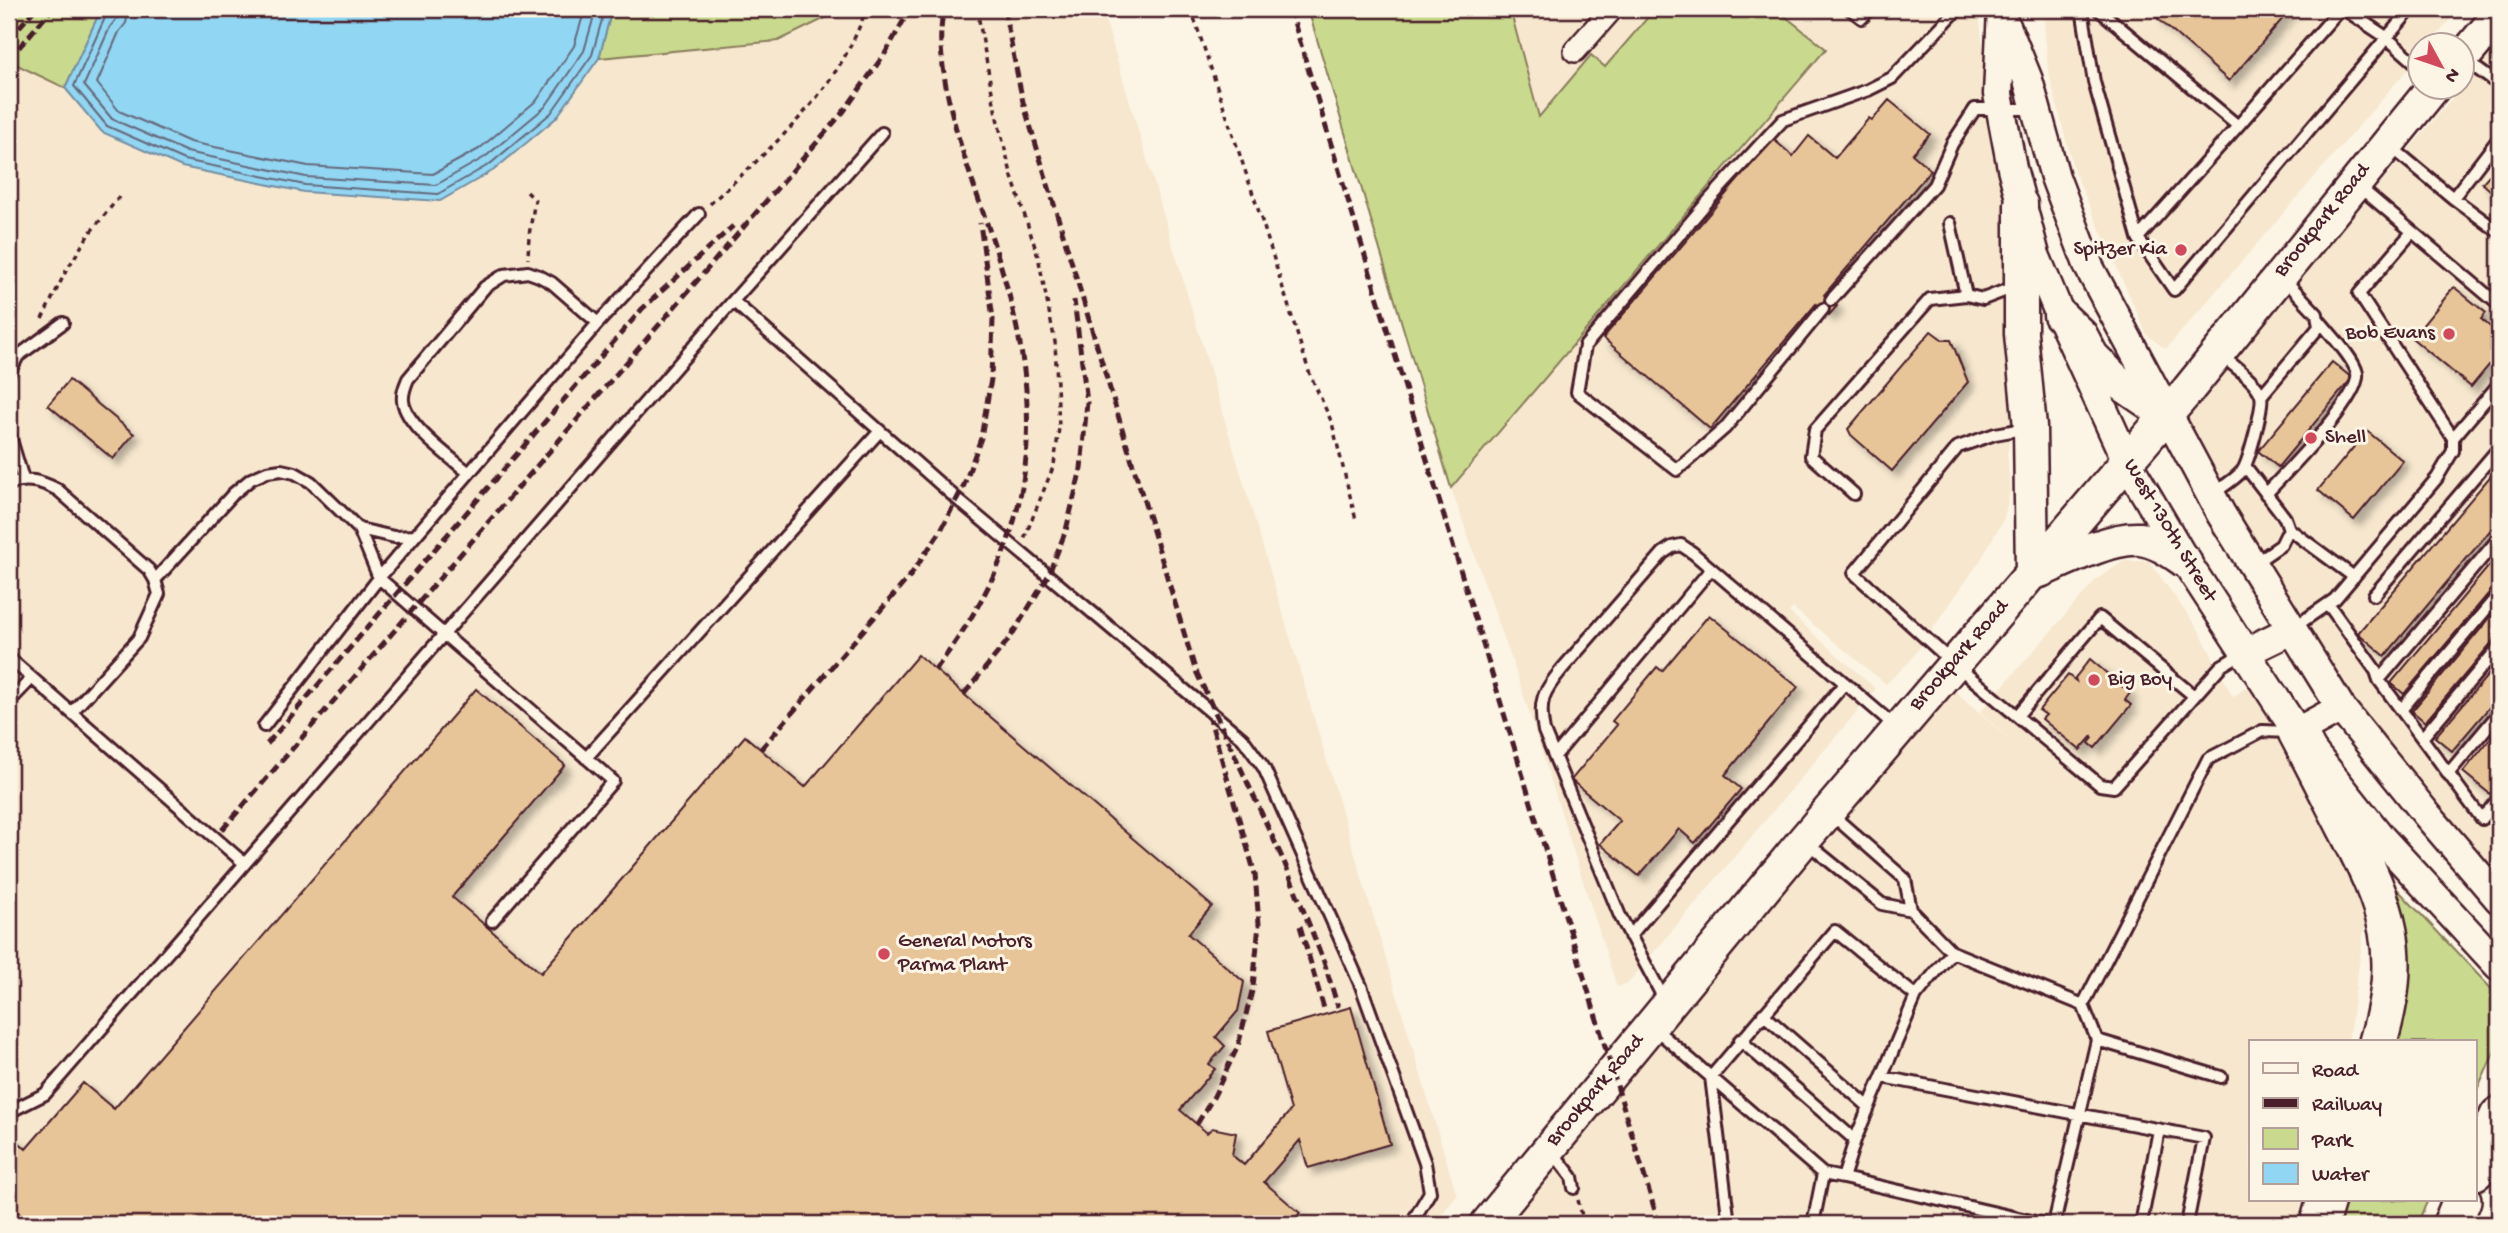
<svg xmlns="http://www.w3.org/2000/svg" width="2508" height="1233" font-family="'Gochi Hand',sans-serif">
	<defs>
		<filter id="shadow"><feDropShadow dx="6" dy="6" stdDeviation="3.5" flood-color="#0004"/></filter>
	</defs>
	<rect width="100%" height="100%" fill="#fcf5e5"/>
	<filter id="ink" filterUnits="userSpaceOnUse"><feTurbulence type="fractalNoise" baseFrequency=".0143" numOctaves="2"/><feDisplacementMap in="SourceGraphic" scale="14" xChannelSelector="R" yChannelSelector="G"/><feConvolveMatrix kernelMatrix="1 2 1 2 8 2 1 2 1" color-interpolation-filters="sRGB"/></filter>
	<g filter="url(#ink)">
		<!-- built -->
		<path fill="#f6e7ce" d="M 9,9 L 1102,9 L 1457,1196 L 1433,1224 L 9,1224 Z
			M 1510,9 L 1655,9 L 1605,67 L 1591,55 L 1539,118 Z
			M 1776,9 L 1978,9 L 2004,199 L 2018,407 L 2007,453 L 2010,491 L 2004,518 L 1980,561 L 1910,661 L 1886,684 L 1793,608 L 1789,612 L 1876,689 L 1628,983 L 1617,987 L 1518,678 L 1451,488 L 1826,49 Z
			M 2043,9 L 2459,9 L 2429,45 L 2420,46 L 2420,55 L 2166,349 L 2147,335 L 2074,171 L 2048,70 Z
			M 2499,42 L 2499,887 L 2391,757 L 2306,634 L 2183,419 Z
			M 2124,561 L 2149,561 L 2200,632 L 2233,697 L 2252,683 L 2370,843 L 2366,915 L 2348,1042 L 2251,1042 L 2251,1200 L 2303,1200 L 2296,1224 L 1501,1224 L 1954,690 L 2027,755 L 1980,712 L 2096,580 Z"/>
		<!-- green -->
		<path fill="#c9da8e" stroke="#8a7c5c" stroke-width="2" d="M 9,9 L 105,9 L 97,18 L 65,88 L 9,61 Z
			M 612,9 L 844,9 L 778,41 L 599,58 Z
			M 1308,9 L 1510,9 L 1539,117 L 1591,55 L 1605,67 L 1655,9 L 1776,9 L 1826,49 L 1451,488 Z
			M 2381,872 L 2499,997 L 2499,1042 L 2475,1095 L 2475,1042 L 2388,1042 Z
			M 2337,1200 L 2428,1200 L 2417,1224 L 2330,1224 Z"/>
		<!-- water -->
		<path fill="#91d6f2" stroke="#758da2" stroke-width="2" d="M 105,9 L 612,9 L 599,58 L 556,118 L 494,170 L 440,201 L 304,192 L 182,167 L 102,132 L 65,88 L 97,18 Z"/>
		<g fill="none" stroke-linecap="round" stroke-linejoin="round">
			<!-- shore -->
			<path stroke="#66687b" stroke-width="2" d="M 109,9 L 74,86 L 107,126 L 184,160 L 305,185 L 438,194 L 490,164 L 551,113 L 592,55 L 605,9
				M 118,9 L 117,18 L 110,27 L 84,85 L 112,119 L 187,152 L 306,177 L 436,185 L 485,157 L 545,107 L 584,51 L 596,9
				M 129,9 L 126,23 L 119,32 L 97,83 L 119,111 L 190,142 L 308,166 L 433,174 L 479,149 L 537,100 L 574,46 L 585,9"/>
		</g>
		<!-- building -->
		<path fill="#e8c599" stroke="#4a1f2b" stroke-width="2" filter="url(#shadow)" d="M 2165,9 L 2291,9 L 2229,81 L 2157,18 Z
			M 1889,100 L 1930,134 L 1912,154 L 1931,170 L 1824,295 L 1837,306 L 1829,315 L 1816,304 L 1710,429 L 1603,338 L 1773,139 L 1793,156 L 1809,136 L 1835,158 L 1869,118 L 1872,120 Z
			M 2499,164 L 2499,198 L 2482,183 Z
			M 2454,287 L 2486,313 L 2481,319 L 2499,334 L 2499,353 L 2471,387 L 2412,338 Z
			M 1931,331 L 1943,340 L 1951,340 L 1968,382 L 1892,471 L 1851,435 L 1848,429 Z
			M 2332,362 L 2352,378 L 2278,467 L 2258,451 Z
			M 69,380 L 134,434 L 113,459 L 48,405 Z
			M 2367,431 L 2403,461 L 2354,520 L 2318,490 Z
			M 2499,466 L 2499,520 L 2385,656 L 2358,633 Z
			M 2499,554 L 2499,581 L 2404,694 L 2391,683 Z
			M 2499,607 L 2499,634 L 2425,722 L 2412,711 Z
			M 1709,615 L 1798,687 L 1725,775 L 1741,789 L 1695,843 L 1679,829 L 1639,876 L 1600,844 L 1620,821 L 1571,780 L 1617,725 L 1612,721 L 1657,667 L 1662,671 Z
			M 918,655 L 1212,906 L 1188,934 L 1244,982 L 1238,1011 L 1216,1037 L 1225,1046 L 1209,1064 L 1215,1069 L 1180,1110 L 1207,1133 L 1212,1128 L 1236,1133 L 1232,1155 L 1244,1165 L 1291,1110 L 1268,1031 L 1351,1007 L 1390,1144 L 1308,1168 L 1300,1140 L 1264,1182 L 1300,1213 L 1290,1224 L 13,1224 L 21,1215 L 9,1205 L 9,1168 L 13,1164 L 9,1160 L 9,1140 L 12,1136 L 26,1149 L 83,1083 L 114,1109 L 476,689 L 565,765 L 452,897 L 541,973 L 745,736 L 805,787 Z
			M 2090,659 L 2130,693 L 2125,700 L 2131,705 L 2095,748 L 2089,743 L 2093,738 L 2092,736 L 2080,750 L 2042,719 L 2046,715 L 2039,710 L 2068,675 L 2076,681 L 2075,678 Z
			M 2499,662 L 2499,696 L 2452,751 L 2435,737 Z
			M 2499,728 L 2499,783 L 2490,794 L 2463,772 Z"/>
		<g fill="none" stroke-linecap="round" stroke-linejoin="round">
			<defs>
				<path id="lane" d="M 1850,9 L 1862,18 L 1870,9
					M 2082,9 L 2094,82 L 2138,238 L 2174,290 L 2411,9
					M 2098,9 L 2238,126 L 2340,9
					M 2344,9 L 2386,37 L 2420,67
					M 2465,60 L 2499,85
					M 2389,145 L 2453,198 L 2499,232
					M 2357,185 L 2499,305
					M 2453,198 L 2499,138
					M 1950,223 L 1966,295
					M 2412,232 L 2359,294 L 2453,438
					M 2138,238 L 2238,126
					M 1831,300 L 1934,185 L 1952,144 L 1975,109 L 2035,109
					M 733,301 L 882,133
					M 1823,309 L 1725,428 L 1677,470 L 1577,392 L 1585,346 L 1709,200 L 1783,120 L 1868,90 L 1892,78 L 1958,9
					M 9,373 L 18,356 L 63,323
					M 2261,396 L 2319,327 L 2317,314 L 2284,279
					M 2028,428 L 1995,434 L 1958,447 L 1854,573 L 1953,663 L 2100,785 L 2114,787 L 2221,666 L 2241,654
					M 9,433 L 23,479
					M 2245,466 L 2285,518 L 2289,529 L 2281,545 L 2252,565
					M 469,473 C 450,457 406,426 403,401 C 402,393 405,386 408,379 L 485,287 L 504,275 L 528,272 L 539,276 L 552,283 L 598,323
					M 9,484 C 27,477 41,481 58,490 L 149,570 L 155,580 L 159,594 L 139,638 L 72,712
					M 1854,494 L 1811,456 L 1815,430 L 1930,299 L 1966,295 L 1983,299 L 2017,286
					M 2212,494 C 2222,487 2235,480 2243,470 C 2249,460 2264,406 2261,395 C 2255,379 2233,366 2221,355
					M 2266,494 C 2284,474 2362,397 2357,373 C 2353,357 2329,333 2319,320
					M 359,529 L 394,537 L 415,536
					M 2289,529 L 2354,577
					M 155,580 L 234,493 L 251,479 L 267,472 L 281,470 L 295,473 L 311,482 L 359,529 L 379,578 L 613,781 L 492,921
					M 2374,595 L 2499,448
					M 2328,604 L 2376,671 L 2379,680 L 2499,538
					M 2293,628 L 2335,599 L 2437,478 L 2453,451 L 2453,438 L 2499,384
					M 9,658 L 244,863
					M 2379,680 L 2482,819 L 2499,798
					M 9,702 L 32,678
					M 2401,710 L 2499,594
					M 2017,716 L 2100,618 L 2194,696
					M 264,726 L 379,578 L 598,323 L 699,214
					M 2422,738 L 2499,647
					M 1555,756 L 1711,569
					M 586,758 L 879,432
					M 2448,774 L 2499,713
					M 1831,814 L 1905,879 L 1911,910
					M 1806,842 L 1882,904 L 1911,910 L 1952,952 L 2083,1005 L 2097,1040 L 2221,1077
					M 1630,936 L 1845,683
					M 1665,1001 L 1620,916 L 1544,731 C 1538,701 1543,692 1562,669 L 1663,553 L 1672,547 L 1681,545 L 1693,553 L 1896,727
					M 2083,1005 L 2208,759 L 2262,731 L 2290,732
					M 1763,1014 L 1869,1107
					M 1653,1027 L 1823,1174 L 1843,1178 L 1855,1140 L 1916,996 L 1952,952
					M 1740,1040 L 1855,1140
					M 1882,1077 L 2204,1138 L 2187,1224
					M 9,1112 L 45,1094 L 733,301 L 957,499 L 1243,739 L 1264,768 L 1361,986 L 1425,1163 L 1430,1192 L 1411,1224
					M 1551,1150 L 1572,1177 L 1574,1188
					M 1843,1178 L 2044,1224
					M 1729,1224 L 1711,1077 L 1835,931 L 1916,996
					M 1813,1224 L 1823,1174
					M 2054,1224 L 2097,1040
					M 2141,1224 L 2159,1130"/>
				<path id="street" d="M 1575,51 L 1612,9"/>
				<path id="secondary" d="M 2002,9 L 1998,94 L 2012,168 L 2035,255 L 2060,315 L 2127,462 L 2181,554 L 2297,732 L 2382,839 L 2499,966
					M 2006,26 L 2028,80 L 2055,177 L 2089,267 L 2221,514 L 2341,708 L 2428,816 L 2499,899
					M 2244,653 L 2291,630
					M 2297,732 L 2341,708"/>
				<path id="primary" d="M 2462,59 L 2499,15
					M 2021,204 L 2021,334 L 2030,427 L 2032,574
					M 2060,315 L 2081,335 L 2092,356 L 2116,380 L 2167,415
					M 2040,571 C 2067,559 2111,537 2140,539 C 2157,541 2172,552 2185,561
					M 1487,1224 L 1804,840 L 2188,390 L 2433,88"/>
				<path id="highway" d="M 2297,732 C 2314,764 2330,796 2346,827 C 2388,908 2405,951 2378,1042
					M 2475,1171 L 2499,1116
					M 2319,1224 L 2326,1200
					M 2452,1224 L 2462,1200"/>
			</defs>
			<!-- lane casing -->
			<use href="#lane" stroke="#4a1f2b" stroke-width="16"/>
			<!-- street casing -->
			<use href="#street" stroke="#4a1f2b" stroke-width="26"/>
			<!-- secondary casing -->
			<use href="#secondary" stroke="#4a1f2b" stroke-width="33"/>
			<!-- primary casing -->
			<use href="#primary" stroke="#4a1f2b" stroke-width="37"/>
			<!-- highway casing -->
			<use href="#highway" stroke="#4a1f2b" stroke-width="42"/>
			<!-- path -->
			<path stroke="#4a1f2b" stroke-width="3.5" stroke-dasharray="5 5" stroke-linecap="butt" d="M 977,9 L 996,114 L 1012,177 L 1038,256 L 1055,342 L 1059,428 L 1054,465 L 1024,539
				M 1191,9 L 1263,224 L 1309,372 L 1332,423 L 1356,520
				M 527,192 L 535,200 L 529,235 L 528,259
				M 710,204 C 772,147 839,91 866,9
				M 42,319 L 66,271 L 89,234 L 120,196
				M 1578,1200 L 1584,1224"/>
			<!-- lane -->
			<use href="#lane" stroke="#fcf5e5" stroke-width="10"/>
			<!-- street -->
			<use href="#street" stroke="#fcf5e5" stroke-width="21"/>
			<!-- secondary -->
			<use href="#secondary" stroke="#fcf5e5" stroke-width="28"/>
			<!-- primary -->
			<use href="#primary" stroke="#fcf5e5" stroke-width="32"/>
			<!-- highway -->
			<use href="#highway" stroke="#fcf5e5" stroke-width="37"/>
			<!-- rail -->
			<path stroke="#4a1f2b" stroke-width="5" stroke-dasharray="10 5" stroke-linecap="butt" d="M 1004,9 L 1023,102 L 1195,669 L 1285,864 L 1324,962 L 1338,1007
				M 1290,9 L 1659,1224
				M 9,39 L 35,9
				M 9,59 L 52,9
				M 935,670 C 1046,526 1047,402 991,235 C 970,174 945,110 941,46 C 940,34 942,21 943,9
				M 964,694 L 1010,638 L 1048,576 L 1066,530 L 1081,469 L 1087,402 L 1074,300
				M 267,744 L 642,309 L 733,226
				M 761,749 L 910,576 L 940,532 L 964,485 L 981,438 L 991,379 L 993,319 L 980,223
				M 222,830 L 844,111 L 886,52 L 910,9
				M 1300,926 L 1325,1012
				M 1197,1124 L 1214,1096 L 1238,1046 L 1253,987 L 1259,924 L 1255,874 L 1210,719"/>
		</g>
	</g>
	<!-- markers -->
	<g fill="#d1495b" stroke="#fcf5e5" stroke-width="2.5">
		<circle cx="2181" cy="250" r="7"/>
		<circle cx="2449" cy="334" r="7"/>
		<circle cx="2311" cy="438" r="7"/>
		<circle cx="2094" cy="680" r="7"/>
		<circle cx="884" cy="954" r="7"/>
	</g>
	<g text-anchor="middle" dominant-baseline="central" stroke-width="6" stroke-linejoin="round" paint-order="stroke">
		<!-- street labels -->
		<g font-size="21" fill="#4a1f2b" stroke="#fcf5e5">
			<text transform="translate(2323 221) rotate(-51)">Brookpark Road</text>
			<text transform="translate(2169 531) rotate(59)">West 130th Street</text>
			<text transform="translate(1960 656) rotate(-49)">Brookpark Road</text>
			<text transform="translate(1596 1091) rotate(-50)">Brookpark Road</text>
		</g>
		<!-- poi labels -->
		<g font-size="21" fill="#4a1f2b" stroke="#fcf5e5" text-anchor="start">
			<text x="2167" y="250" text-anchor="end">Spitzer Kia</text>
			<text x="2435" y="334" text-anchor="end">Bob Evans</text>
			<text x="2325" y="438">Shell</text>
			<text x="2108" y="680">Big Boy</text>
			<text x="898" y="942">General Motors<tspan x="898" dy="24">Parma Plant</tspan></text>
		</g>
	</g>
	<!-- margin -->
	<rect width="2508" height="1233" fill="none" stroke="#fcf5e5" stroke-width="35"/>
	<rect x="18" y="18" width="2473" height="1198" fill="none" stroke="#4a1f2b" stroke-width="2.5" filter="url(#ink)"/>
	<!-- legend -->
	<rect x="2249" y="1040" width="228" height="161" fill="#fcf5e5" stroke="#b59f9b" stroke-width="2"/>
	<rect x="2263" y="1063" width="35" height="10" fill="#fcf5e5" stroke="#b59f9b" stroke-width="2"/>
	<text x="2312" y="1076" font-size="21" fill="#4a1f2b">Road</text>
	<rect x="2263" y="1098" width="35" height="10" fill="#4a1f2b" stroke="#b59f9b" stroke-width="2"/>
	<text x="2312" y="1110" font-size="21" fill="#4a1f2b">Railway</text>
	<rect x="2263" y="1128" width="35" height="21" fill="#c9da8e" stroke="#b59f9b" stroke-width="2"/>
	<text x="2312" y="1146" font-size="21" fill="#4a1f2b">Park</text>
	<rect x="2263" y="1163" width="35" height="21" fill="#91d6f2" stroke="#b59f9b" stroke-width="2"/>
	<text x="2312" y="1180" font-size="21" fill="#4a1f2b">Water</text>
	<!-- north arrow -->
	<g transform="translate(2441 66) rotate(130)"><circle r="33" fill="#fcf5e5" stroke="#b59f9b" stroke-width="2"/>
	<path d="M0-5L12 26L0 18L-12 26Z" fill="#d1495b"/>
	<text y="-10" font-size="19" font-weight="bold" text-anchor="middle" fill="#4a1f2b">N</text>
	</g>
</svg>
